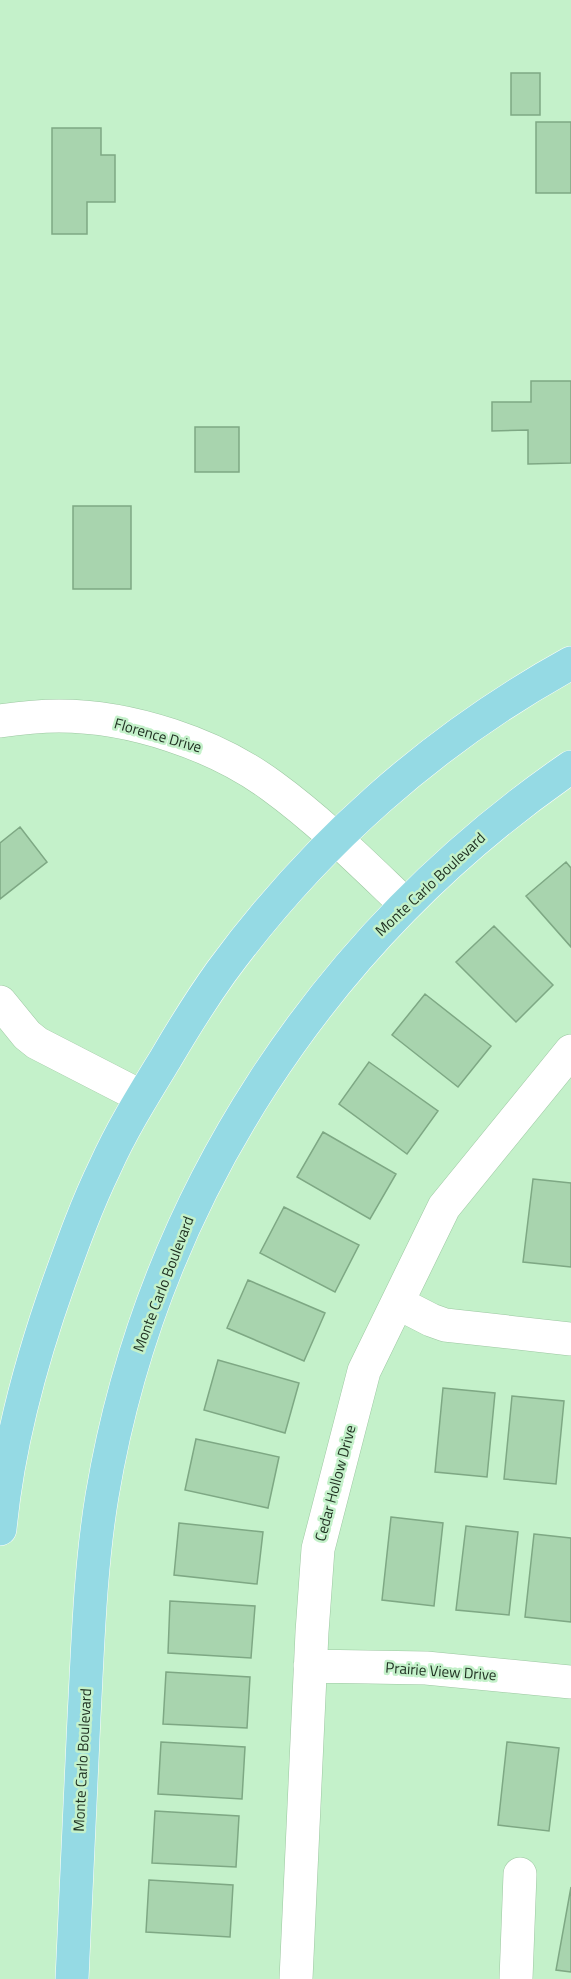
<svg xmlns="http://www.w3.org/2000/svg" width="571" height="1979" font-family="'Titillium Web',sans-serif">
	<rect width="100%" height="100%" fill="#c4f1ca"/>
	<!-- building -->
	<path fill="#a8d4ae" stroke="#7ea884" stroke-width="1.5" d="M 511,73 L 540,73 L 540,115 L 511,115 Z
		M 536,122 L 571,122 L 571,193 L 536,193 Z
		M 52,128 L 101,128 L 101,155 L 115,155 L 115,202 L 87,202 L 87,234 L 52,234 Z
		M 531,381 L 571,381 L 571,463 L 528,464 L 528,430 L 492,431 L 492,402 L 531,402 Z
		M 195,427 L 239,427 L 239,472 L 195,472 Z
		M 73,506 L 131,506 L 131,589 L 73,589 Z
		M 20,827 L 47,862 L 0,899 L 0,843 Z
		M 566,862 L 571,868 L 571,947 L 526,896 Z
		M 494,926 L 553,985 L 516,1022 L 456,962 Z
		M 425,994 L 491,1046 L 458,1087 L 392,1035 Z
		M 369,1062 L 438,1111 L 407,1154 L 339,1104 Z
		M 323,1132 L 396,1174 L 370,1219 L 297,1177 Z
		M 533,1179 L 571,1183 L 571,1267 L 523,1262 Z
		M 284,1207 L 359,1245 L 335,1292 L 260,1253 Z
		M 248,1280 L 325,1313 L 304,1361 L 227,1328 Z
		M 218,1360 L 299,1383 L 285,1433 L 204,1410 Z
		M 443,1388 L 495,1393 L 487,1477 L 435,1472 Z
		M 512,1396 L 564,1401 L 556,1484 L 504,1479 Z
		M 196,1439 L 279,1457 L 268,1508 L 185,1490 Z
		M 391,1517 L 443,1523 L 434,1606 L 382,1600 Z
		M 179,1523 L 263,1532 L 257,1584 L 174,1575 Z
		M 466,1526 L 518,1532 L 509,1615 L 456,1610 Z
		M 534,1534 L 571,1538 L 571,1622 L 525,1617 Z
		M 170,1601 L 255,1606 L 251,1658 L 168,1653 Z
		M 166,1672 L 250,1677 L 247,1728 L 163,1724 Z
		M 161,1742 L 245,1747 L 242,1799 L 158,1794 Z
		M 507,1742 L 559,1748 L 549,1831 L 498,1825 Z
		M 155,1811 L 239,1816 L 236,1867 L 152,1863 Z
		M 149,1880 L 233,1885 L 230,1937 L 146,1932 Z
		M 571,1887 L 571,1972 L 556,1970 Z"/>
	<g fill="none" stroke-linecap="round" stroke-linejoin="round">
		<defs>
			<path id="minor" d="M 0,721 C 20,718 39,716 59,716 C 131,716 215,744 272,786 C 320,821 362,863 405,904
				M 0,1002 L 27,1035 L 37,1043 L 142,1097
				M 398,1303 L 431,1320 L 445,1325 L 571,1339
				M 310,1666 L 426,1668 L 571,1682
				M 296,1979 L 312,1632 L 318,1549 L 364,1371 L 444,1207 L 571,1051
				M 516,1979 L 520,1874"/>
			<path id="major" d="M 0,1529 C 8,1445 31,1361 59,1282 C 73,1243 87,1204 105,1167 C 122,1129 144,1094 166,1058 C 183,1029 201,1000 221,972 C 314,845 433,739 571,663
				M 72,1979 C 76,1892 80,1804 84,1717 C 88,1643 90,1569 102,1496 C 152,1198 323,938 571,767"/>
		</defs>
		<!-- minor casing -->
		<use href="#minor" stroke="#9cc7a1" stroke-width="34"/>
		<!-- major casing -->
		<use href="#major" stroke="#fff" stroke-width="34"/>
		<!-- minor -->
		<use href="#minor" stroke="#fff" stroke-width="33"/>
		<!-- major -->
		<use href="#major" stroke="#95dae4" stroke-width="33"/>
	</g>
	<g text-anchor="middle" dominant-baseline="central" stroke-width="5" stroke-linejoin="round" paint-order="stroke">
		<!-- street labels -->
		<g font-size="15" fill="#203122" stroke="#c4f1ca">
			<text transform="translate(158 735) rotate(16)">Florence Drive</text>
			<text transform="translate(430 884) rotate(-43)">Monte Carlo Boulevard</text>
			<text transform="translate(163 1284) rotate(-69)">Monte Carlo Boulevard</text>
			<text transform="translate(335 1483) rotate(-75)">Cedar Hollow Drive</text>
			<text transform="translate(441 1671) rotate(4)">Prairie View Drive</text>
			<text transform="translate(82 1760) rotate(-87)">Monte Carlo Boulevard</text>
		</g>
	</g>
</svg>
